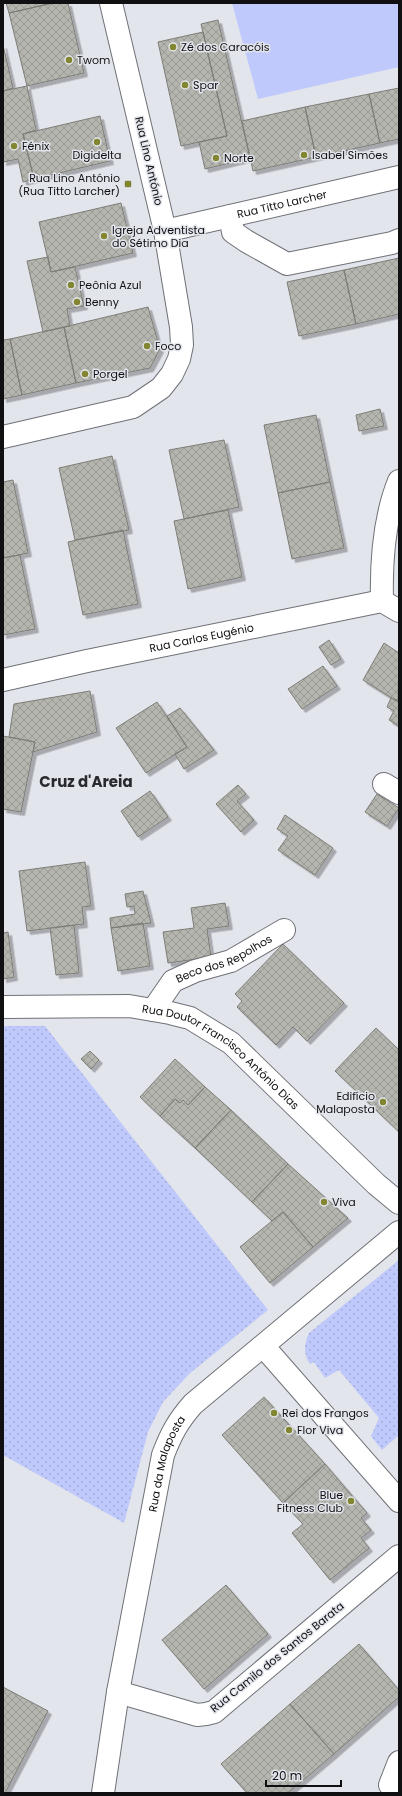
<svg xmlns="http://www.w3.org/2000/svg" width="402" height="1796" font-family="Poppins,sans-serif">
	<defs>
		<pattern id="grass-dots" width="8" height="8" patternUnits="userSpaceOnUse"><rect width="8" height="8" fill="#bfc9fb"/><path d="M2 2h.1M6 6h.1" fill="none" stroke="#a3acd6" stroke-width="1.8" stroke-linecap="round"/></pattern>
		<pattern id="building-cross-hatch" width="8" height="8" patternUnits="userSpaceOnUse"><rect width="8" height="8" fill="#b4b5ae"/><path d="M0 0l8 8M0 8l8-8" fill="none" stroke="#9a9b95"/></pattern>
		<filter id="shadow"><feDropShadow dx="3.5" dy="3.5" stdDeviation="0" flood-color="#0004"/></filter>
	</defs>
	<rect width="100%" height="100%" fill="#e3e5ec"/>
	<!-- grass -->
	<path fill="url(#grass-dots)" d="M 3,1026 L 45,1026 L 268,1310 L 189,1374 L 163,1402 L 148,1432 L 124,1523 L 3,1455 Z
		M 399,1260 L 399,1435 L 382,1450 L 371,1436 L 379,1418 L 339,1370 L 325,1378 L 314,1362 L 310,1364 C 303,1354 304,1344 309,1333 Z"/>
	<!-- park -->
	<path fill="#bfc9fb" d="M 232,3 L 399,3 L 399,67 L 258,99 Z"/>
	<!-- building -->
	<path fill="url(#building-cross-hatch)" stroke="#7d7d77" filter="url(#shadow)" d="M 6,3 L 53,3 L 9,13 Z
		M 53,3 L 68,3 L 84,73 L 27,86 L 9,13 Z
		M 218,20 L 250,158 L 205,169 L 199,142 L 227,136 L 201,24 Z
		M 203,32 L 227,136 L 181,146 L 158,42 Z
		M 3,45 L 13,88 L 3,91 Z
		M 27,86 L 36,130 L 23,134 L 34,179 L 23,182 L 18,159 L 3,162 L 3,91 Z
		M 399,88 L 399,139 L 380,143 L 369,94 Z
		M 369,94 L 380,143 L 316,157 L 305,107 Z
		M 305,107 L 316,157 L 253,171 L 242,121 Z
		M 100,116 L 110,161 L 34,179 L 23,134 Z
		M 121,203 L 133,253 L 51,272 L 39,222 Z
		M 48,257 L 51,272 L 75,267 L 84,306 L 67,309 L 70,326 L 43,332 L 27,261 Z
		M 399,258 L 399,314 L 356,324 L 344,270 Z
		M 344,270 L 356,324 L 299,336 L 287,282 Z
		M 148,307 L 160,349 L 150,368 L 76,383 L 64,327 Z
		M 64,327 L 76,383 L 22,395 L 10,339 Z
		M 10,339 L 22,395 L 3,399 L 3,340 Z
		M 380,409 L 384,426 L 359,431 L 356,415 Z
		M 316,415 L 330,482 L 278,493 L 264,425 Z
		M 224,440 L 239,507 L 184,519 L 169,450 Z
		M 112,456 L 129,530 L 75,540 L 59,468 Z
		M 13,480 L 28,553 L 3,558 L 3,482 Z
		M 330,482 L 344,548 L 292,559 L 278,493 Z
		M 228,510 L 242,577 L 188,589 L 174,521 Z
		M 123,530 L 138,604 L 83,615 L 68,542 Z
		M 20,555 L 35,629 L 3,635 L 3,558 Z
		M 329,640 L 341,659 L 331,665 L 319,647 Z
		M 384,643 L 399,653 L 398,702 L 363,680 Z
		M 323,666 L 337,686 L 302,709 L 288,689 Z
		M 90,691 L 97,732 L 33,752 L 35,742 L 9,737 L 14,704 Z
		M 391,698 L 399,701 L 399,726 L 389,720 L 394,711 L 387,707 Z
		M 157,702 L 187,747 L 146,773 L 116,728 Z
		M 180,708 L 214,750 L 184,769 L 175,754 L 187,747 L 167,716 Z
		M 3,736 L 35,742 L 21,812 L 3,809 Z
		M 238,785 L 246,794 L 237,801 L 254,820 L 241,832 L 216,804 Z
		M 150,791 L 168,817 L 138,837 L 121,811 Z
		M 377,794 L 399,808 L 387,826 L 365,812 Z
		M 285,815 L 333,848 L 315,875 L 278,850 L 288,836 L 277,829 Z
		M 85,862 L 91,906 L 82,907 L 84,924 L 27,931 L 19,871 Z
		M 143,891 L 151,923 L 111,928 L 110,918 L 135,914 L 134,906 L 127,907 L 125,894 Z
		M 225,903 L 229,926 L 207,929 L 211,957 L 168,963 L 163,932 L 194,928 L 191,908 Z
		M 143,923 L 150,966 L 118,971 L 111,928 Z
		M 74,925 L 79,973 L 56,975 L 50,928 Z
		M 8,932 L 14,977 L 3,979 L 3,933 Z
		M 283,944 L 344,1003 L 307,1041 L 293,1027 L 276,1045 L 237,1007 L 242,1001 L 235,994 Z
		M 376,1028 L 399,1050 L 399,1132 L 335,1071 Z
		M 90,1051 L 99,1060 L 91,1069 L 81,1059 Z
		M 175,1059 L 205,1087 L 188,1105 L 183,1100 L 180,1103 L 175,1099 L 160,1116 L 140,1097 Z
		M 205,1087 L 231,1110 L 195,1148 L 160,1116 L 175,1099 L 180,1103 L 183,1100 L 188,1105 Z
		M 231,1110 L 288,1164 L 252,1202 L 195,1148 Z
		M 288,1164 L 348,1218 L 313,1247 L 283,1212 L 272,1221 L 252,1202 Z
		M 283,1212 L 313,1247 L 270,1283 L 240,1247 Z
		M 264,1397 L 325,1464 L 283,1503 L 222,1435 Z
		M 325,1464 L 367,1513 L 361,1518 L 371,1530 L 361,1538 L 369,1548 L 330,1580 L 292,1533 L 303,1524 L 283,1503 Z
		M 226,1585 L 268,1634 L 204,1689 L 162,1640 Z
		M 359,1644 L 399,1690 L 399,1697 L 334,1754 L 290,1704 Z
		M 3,1687 L 48,1711 L 5,1793 L 3,1793 Z
		M 290,1704 L 334,1754 L 288,1793 L 247,1793 L 221,1764 Z"/>
	<g fill="none" stroke-linecap="round" stroke-linejoin="round">
		<defs>
			<g id="minor">
				<path d="M 230,216 L 233,232 L 246,241 L 287,264 L 392,243 L 399,240"/>
				<path id="s1" d="M 165,231 L 399,177"/>
				<path d="M 3,437 L 133,407 L 161,388 L 172,374 L 179,359 L 182,345 L 181,327 L 165,231 L 111,3"/>
				<path d="M 382,601 C 381,561 384,518 399,481"/>
				<path id="s2" d="M 3,680 L 87,661 L 382,601 L 399,611"/>
				<path d="M 384,784 L 399,793"/>
				<path id="s3" d="M 3,1007 L 129,1006 L 170,1013 L 190,1018 L 231,1043 L 376,1184 L 399,1203"/>
				<path id="s4" d="M 153,1010 L 173,981 L 195,971 L 231,961 L 284,930"/>
				<path d="M 264,1347 L 399,1501"/>
				<path d="M 118,1692 L 197,1715 L 206,1714 L 214,1712 L 399,1556"/>
				<path d="M 390,1785 L 399,1762"/>
				<path id="s5" d="M 103,1793 L 118,1692 L 163,1455 C 171,1434 178,1421 193,1404 L 399,1232"/>
			</g>
		</defs>
		<!-- minor casing -->
		<use href="#minor" stroke="#6f7177" stroke-width="24"/>
		<!-- minor -->
		<use href="#minor" stroke="#fff" stroke-width="22"/>
	</g>
	<!-- markers -->
	<g fill="#828631" stroke="#e3e5ec" stroke-width="1.5">
		<circle cx="173" cy="47" r="4"/>
		<circle cx="69" cy="60" r="4"/>
		<circle cx="185" cy="85" r="4"/>
		<circle cx="97" cy="142" r="4"/>
		<circle cx="14" cy="146" r="4"/>
		<circle cx="304" cy="155" r="4"/>
		<circle cx="216" cy="158" r="4"/>
		<rect x="124" y="180" width="8" height="8" rx="2"/>
		<circle cx="104" cy="236" r="4"/>
		<circle cx="71" cy="285" r="4"/>
		<circle cx="77" cy="302" r="4"/>
		<circle cx="147" cy="346" r="4"/>
		<circle cx="85" cy="374" r="4"/>
		<circle cx="383" cy="1102" r="4"/>
		<circle cx="324" cy="1202" r="4"/>
		<circle cx="274" cy="1413" r="4"/>
		<circle cx="289" cy="1430" r="4"/>
		<circle cx="351" cy="1501" r="4"/>
	</g>
	<g text-anchor="middle" dominant-baseline="central" stroke-width="3" stroke-linejoin="round" paint-order="stroke">
		<!-- poi labels -->
		<g font-size="11" fill="#101013" stroke="#e3e5ec" text-anchor="start">
			<text x="181" y="47">Zé dos Caracóis</text>
			<text x="77" y="60">Twom</text>
			<text x="193" y="85">Spar</text>
			<text x="22" y="146">Fénix</text>
			<text x="97" y="155" text-anchor="middle">Digidelta</text>
			<text x="312" y="155">Isabel Simões</text>
			<text x="224" y="158">Norte</text>
			<text x="120" y="178" text-anchor="end">Rua Lino António<tspan x="120" dy="13">(Rua Titto Larcher)</tspan></text>
			<text x="112" y="230">Igreja Adventista<tspan x="112" dy="13">do Sétimo Dia</tspan></text>
			<text x="79" y="285">Peônia Azul</text>
			<text x="85" y="302">Benny</text>
			<text x="155" y="346">Foco</text>
			<text x="93" y="374">Porgel</text>
			<text x="375" y="1096" text-anchor="end">Edifício<tspan x="375" dy="13">Malaposta</tspan></text>
			<text x="332" y="1202">Viva</text>
			<text x="282" y="1413">Rei dos Frangos</text>
			<text x="297" y="1430">Flor Viva</text>
			<text x="343" y="1495" text-anchor="end">Blue<tspan x="343" dy="13">Fitness Club</tspan></text>
		</g>
		<!-- street labels -->
		<g font-size="11" fill="#101013" stroke="#e3e5ec">
			<text transform="translate(149 161) rotate(77)">Rua Lino António</text>
			<text stroke="none"><textPath href="#s1" startOffset="120">Rua Titto Larcher</textPath></text>
			<text stroke="none"><textPath href="#s2" startOffset="203">Rua Carlos Eugénio</textPath></text>
			<text stroke="none"><textPath href="#s4" startOffset="91">Beco dos Repolhos</textPath></text>
			<text stroke="none"><textPath href="#s3" startOffset="234">Rua Doutor Francisco António Dias</textPath></text>
			<text stroke="none"><textPath href="#s5" startOffset="336">Rua da Malaposta</textPath></text>
			<text transform="translate(277 1657) rotate(-39)">Rua Camilo dos Santos Barata</text>
		</g>
		<!-- district labels -->
		<g font-size="15" font-weight="bold" fill="#292a30" stroke="#e3e5ec">
			<text x="86" y="781">Cruz d'Areia</text>
		</g>
	</g>
	<!-- border -->
	<rect width="402" height="1796" fill="none" stroke="#101013" stroke-width="8"/>
	<!-- scale -->
	<path d="M266 1780v6h75v-6" fill="none" stroke="#101013" stroke-width="2"/>
	<text x="272" y="1780" font-size="12" fill="#101013" stroke="#e3e5ec" stroke-width="3" paint-order="stroke">20 m</text>
</svg>
